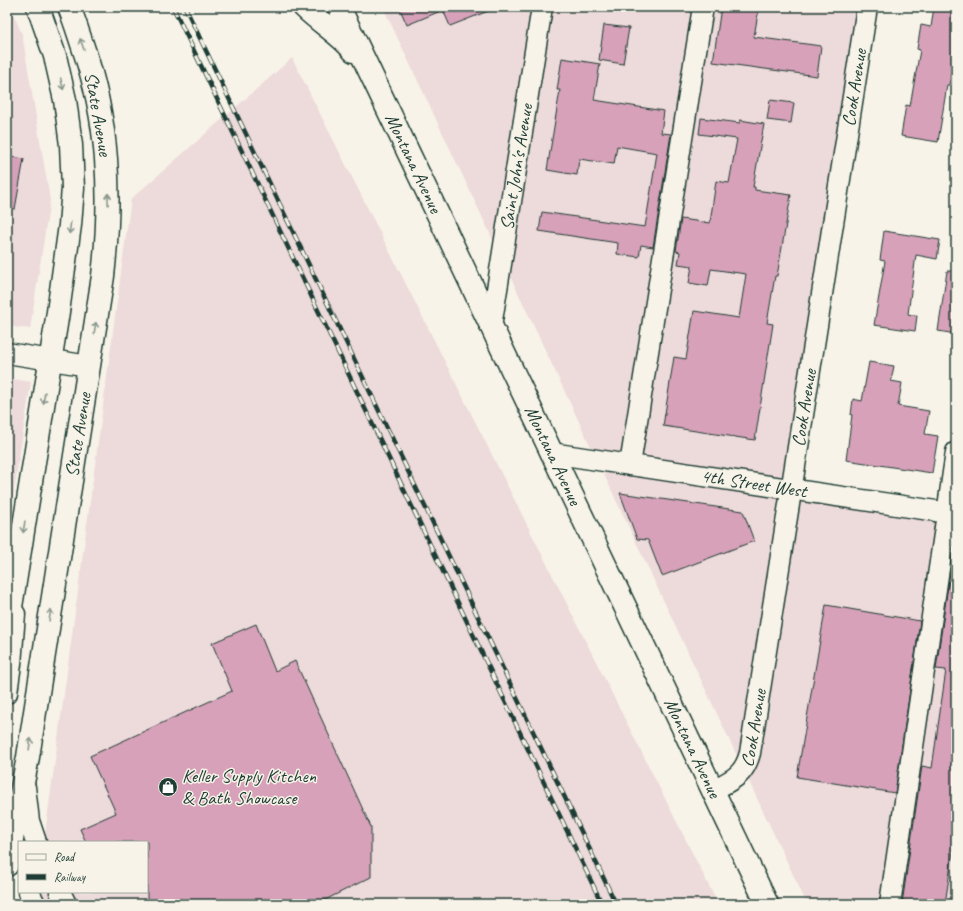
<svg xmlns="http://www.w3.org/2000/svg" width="963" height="911" font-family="Caveat,sans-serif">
	<rect width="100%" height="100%" fill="#f7f3e8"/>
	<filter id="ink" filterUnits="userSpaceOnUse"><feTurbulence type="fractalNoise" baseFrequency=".025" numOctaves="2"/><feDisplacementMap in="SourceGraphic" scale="8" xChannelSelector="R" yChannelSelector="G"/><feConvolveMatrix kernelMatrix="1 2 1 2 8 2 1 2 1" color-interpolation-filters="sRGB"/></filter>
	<g filter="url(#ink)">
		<!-- built -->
		<path fill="#eddada" d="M 7,7 L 10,7 L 22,34 L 50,200 L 30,329 L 7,326 Z
			M 383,7 L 867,7 L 792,489 L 956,514 L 956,904 L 807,904 Z
			M 292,58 L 718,904 L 36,904 L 37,892 L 147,892 L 147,842 L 44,842 L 131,199 Z
			M 7,378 L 31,382 L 7,534 Z"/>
		<!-- building -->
		<path fill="#d6a1b9" stroke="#1f3d34" d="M 399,7 L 496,7 L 496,8 L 450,26 L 443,10 L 407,25 Z
			M 721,7 L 759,7 L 754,37 L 821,46 L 817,76 L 713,62 Z
			M 934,7 L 956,7 L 956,49 L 949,85 L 947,85 L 938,142 L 901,136 L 906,105 L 910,106 L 920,50 L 917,49 L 921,25 L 931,27 Z
			M 604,25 L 629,28 L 623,64 L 599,60 Z
			M 562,58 L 600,64 L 594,100 L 664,111 L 661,133 L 671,134 L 653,247 L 641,245 L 639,257 L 617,254 L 618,243 L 539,231 L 542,212 L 645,227 L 657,153 L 617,146 L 614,164 L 579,159 L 577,175 L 547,170 L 560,90 L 557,90 Z
			M 770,100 L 794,103 L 791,123 L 767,120 Z
			M 701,118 L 740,123 L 740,120 L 764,124 L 753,187 L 755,187 L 755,190 L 791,195 L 777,276 L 775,276 L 767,323 L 773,324 L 755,440 L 663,426 L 674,357 L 686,359 L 694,311 L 739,318 L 746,274 L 711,269 L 708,286 L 689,283 L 692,266 L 678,264 L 680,252 L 676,251 L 681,219 L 710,223 L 716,181 L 729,183 L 737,139 L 699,134 Z
			M 7,156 L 24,159 L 15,209 L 7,208 Z
			M 884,231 L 940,240 L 937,259 L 916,255 L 908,314 L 917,316 L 915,331 L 874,325 L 885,261 L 880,260 Z
			M 947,271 L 956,271 L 956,334 L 938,331 Z
			M 869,362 L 894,366 L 891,381 L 902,383 L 898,406 L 929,411 L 925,434 L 938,436 L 932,473 L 846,460 L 852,415 L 851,415 L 853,399 L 862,401 Z
			M 620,493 L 743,511 L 754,541 L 662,576 L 648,540 L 637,539 Z
			M 950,572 L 956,573 L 956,831 L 945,904 L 902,904 L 922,766 L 932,768 L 946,670 L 936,669 Z
			M 826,605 L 920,621 L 895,793 L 797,777 Z
			M 256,624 L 275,671 L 295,661 L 371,827 L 371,877 L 317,904 L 147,904 L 147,842 L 86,842 L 80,829 L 116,813 L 90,756 L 232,691 L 212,643 Z"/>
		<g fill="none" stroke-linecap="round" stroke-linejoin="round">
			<defs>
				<g id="minor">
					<path id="s1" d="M 491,327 L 542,7"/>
					<path d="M 7,353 L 89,366"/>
					<path id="s2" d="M 551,453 L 956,514"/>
					<path d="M 630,465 L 703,7"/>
					<path d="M 7,693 L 11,664 L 15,614"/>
					<path d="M 25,787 L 29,821 L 36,842"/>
					<path id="s3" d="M 713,790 C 732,780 744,776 750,753 L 867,7"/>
					<path d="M 29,892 L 35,904"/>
					<path d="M 60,892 L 66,904"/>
					<path d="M 890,904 L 956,452"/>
				</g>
				<g id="major">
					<path d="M 304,7 C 320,23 340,34 354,51"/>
					<path id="s4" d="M 339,7 L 767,904"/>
					<path d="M 7,632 L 58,312 L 70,225 L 73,188 L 71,145 L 65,100 L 55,56 L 38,7"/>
					<path id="s5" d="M 7,865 L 28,757 L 103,276 C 112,196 109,121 82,44 C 78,32 74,19 69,7"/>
				</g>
			</defs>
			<!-- minor casing -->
			<use href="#minor" stroke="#1f3d34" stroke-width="23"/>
			<!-- major casing -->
			<use href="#major" stroke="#1f3d34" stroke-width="25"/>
			<!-- minor -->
			<use href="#minor" stroke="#f7f3e8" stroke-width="20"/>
			<!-- major -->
			<use href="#major" stroke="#f7f3e8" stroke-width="22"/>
			<defs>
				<path id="rail" d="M 173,7 L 602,904
					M 185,7 L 616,904"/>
			</defs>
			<!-- rail casing -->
			<use href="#rail" stroke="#1f3d34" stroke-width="4.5"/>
			<!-- rail -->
			<use href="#rail" stroke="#f7f3e8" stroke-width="3" stroke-dasharray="9" stroke-linecap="butt"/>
		</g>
		<!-- one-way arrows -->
		<defs><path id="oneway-shaft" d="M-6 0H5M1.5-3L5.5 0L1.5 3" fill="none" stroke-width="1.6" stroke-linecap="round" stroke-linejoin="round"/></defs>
		<g stroke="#8b988e">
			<use href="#oneway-shaft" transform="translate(82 44) rotate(-109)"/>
			<use href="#oneway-shaft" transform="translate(62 84) rotate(77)"/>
			<use href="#oneway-shaft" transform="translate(108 199) rotate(-91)"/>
			<use href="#oneway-shaft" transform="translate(70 228) rotate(97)"/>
			<use href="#oneway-shaft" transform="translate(95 328) rotate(-81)"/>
			<use href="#oneway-shaft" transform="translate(44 398) rotate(99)"/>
			<use href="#oneway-shaft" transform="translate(24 527) rotate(99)"/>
			<use href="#oneway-shaft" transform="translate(50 615) rotate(-81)"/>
			<use href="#oneway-shaft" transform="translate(30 744) rotate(-81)"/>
		</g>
	</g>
	<!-- icons -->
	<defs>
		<symbol id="shop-disc" viewBox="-11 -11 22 22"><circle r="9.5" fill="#1f3d34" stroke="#f7f3e8"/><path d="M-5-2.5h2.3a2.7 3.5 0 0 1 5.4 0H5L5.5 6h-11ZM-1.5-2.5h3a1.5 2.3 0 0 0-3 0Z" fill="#fff"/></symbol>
	</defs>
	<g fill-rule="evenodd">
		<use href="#shop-disc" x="157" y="776" width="22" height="22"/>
	</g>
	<g text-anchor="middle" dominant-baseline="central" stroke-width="3" stroke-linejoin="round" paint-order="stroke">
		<!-- street labels -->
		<g font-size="19" fill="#1f3d34" stroke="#f7f3e8">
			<text stroke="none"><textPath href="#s3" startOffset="728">Cook Avenue</textPath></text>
			<text transform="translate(98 114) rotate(80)">State Avenue</text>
			<text stroke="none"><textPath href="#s4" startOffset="173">Montana Avenue</textPath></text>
			<text stroke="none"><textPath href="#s1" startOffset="162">Saint John's Avenue</textPath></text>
			<text stroke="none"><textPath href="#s3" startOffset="404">Cook Avenue</textPath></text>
			<text stroke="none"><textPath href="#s5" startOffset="436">State Avenue</textPath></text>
			<text stroke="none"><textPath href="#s4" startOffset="497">Montana Avenue</textPath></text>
			<text stroke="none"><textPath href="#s2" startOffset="205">4th Street West</textPath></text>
			<text stroke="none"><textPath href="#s3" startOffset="80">Cook Avenue</textPath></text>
			<text stroke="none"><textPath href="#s4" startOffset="821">Montana Avenue</textPath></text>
		</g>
		<!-- poi labels -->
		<g font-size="19" fill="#1f3d34" stroke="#f7f3e8" text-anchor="start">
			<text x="182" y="776">Keller Supply Kitchen<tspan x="182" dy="22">&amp; Bath Showcase</tspan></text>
		</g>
	</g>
	<!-- margin -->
	<rect width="963" height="911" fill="none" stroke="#f7f3e8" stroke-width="24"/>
	<rect x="12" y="12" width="939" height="887" fill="none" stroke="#1f3d34" stroke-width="1.5" filter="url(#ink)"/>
	<!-- legend -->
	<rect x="18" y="841" width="130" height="52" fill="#f7f3e8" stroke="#a1aaa0"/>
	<rect x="26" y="854" width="20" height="6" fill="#f7f3e8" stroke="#a1aaa0"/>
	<text x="54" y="861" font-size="12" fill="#1f3d34">Road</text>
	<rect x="26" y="874" width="20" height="6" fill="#1f3d34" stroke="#a1aaa0"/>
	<text x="54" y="881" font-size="12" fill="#1f3d34">Railway</text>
</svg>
